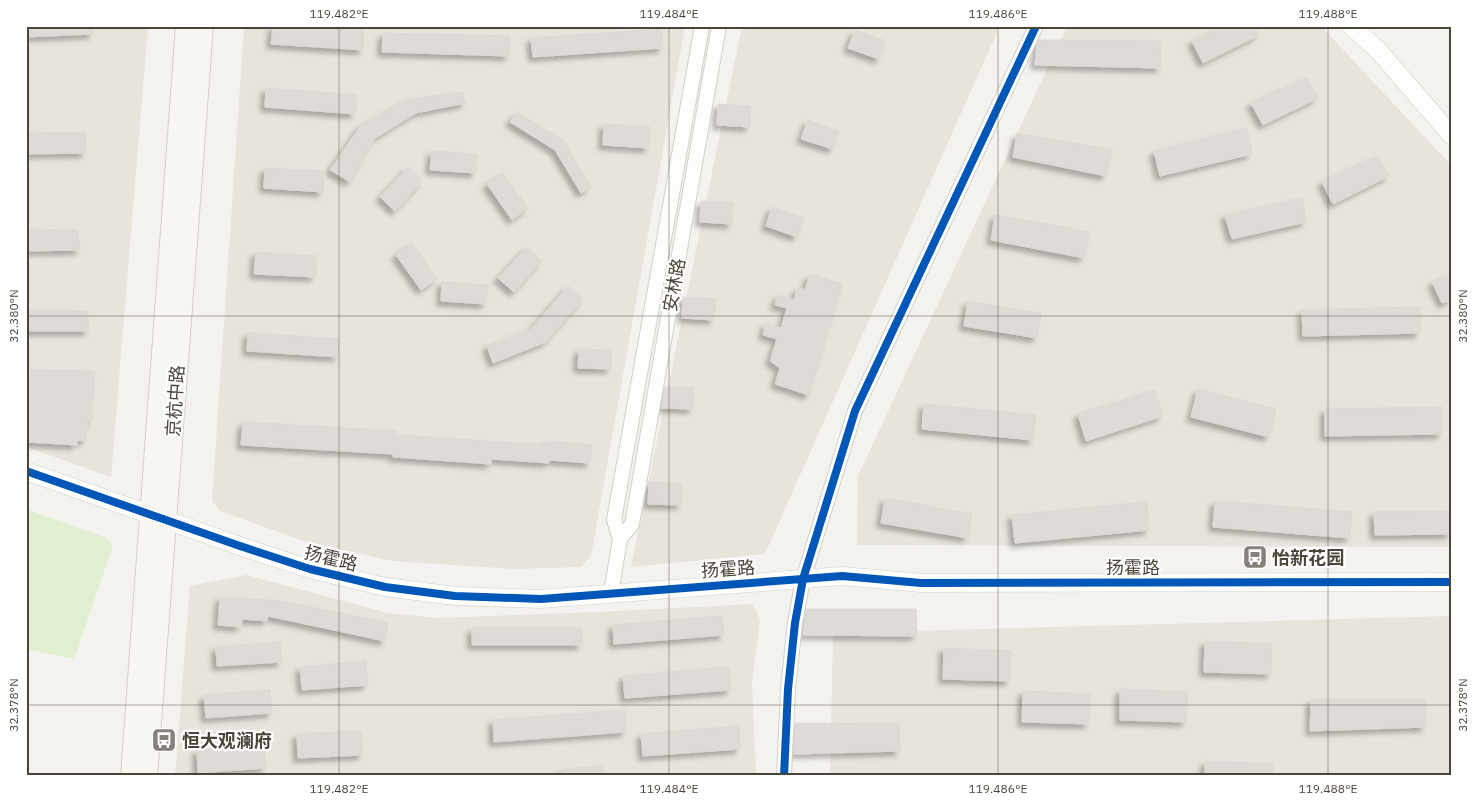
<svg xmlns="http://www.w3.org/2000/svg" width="1477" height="802" font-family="'IBM Plex Sans','Noto Sans SC',sans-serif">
	<defs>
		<filter id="shadow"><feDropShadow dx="-4.5" dy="4.5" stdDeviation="2.5" flood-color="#0004"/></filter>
	</defs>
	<rect width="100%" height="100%" fill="#f4f2ee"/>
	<!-- residential -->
	<path fill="#e7e4dc" d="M 26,26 L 148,26 L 111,477 L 26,447 Z
		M 244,26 L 685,26 L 591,556 L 581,567 L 515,569 L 392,561 L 304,541 L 220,511 L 212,501 Z
		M 742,26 L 1000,26 L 765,554 L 631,567 Z
		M 1067,26 L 1321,26 L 1451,165 L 1451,547 L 857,545 L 858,476 Z
		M 247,575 L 388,613 L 437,618 L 597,612 L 753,604 L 760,620 L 752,682 L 756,776 L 175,776 L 190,586 Z
		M 1451,616 L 1451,776 L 830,776 L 833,633 Z"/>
	<!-- green -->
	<path fill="#e1eecf" d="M 26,509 L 107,538 L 113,546 L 74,659 L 26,649 Z"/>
	<!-- building -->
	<path fill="#dedbd6" stroke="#dcd9d4" filter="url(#shadow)" d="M 26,26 L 93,26 L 93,34 L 26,37 Z
		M 273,26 L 312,26 L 364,30 L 363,50 L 271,44 Z
		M 1223,26 L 1254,26 L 1259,35 L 1203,63 L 1192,41 Z
		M 662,29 L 663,48 L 533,57 L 531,38 Z
		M 855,30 L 886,41 L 879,59 L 848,48 Z
		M 383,33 L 510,36 L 509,56 L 382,52 Z
		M 1039,40 L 1160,41 L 1161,68 L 1035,65 L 1037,44 Z
		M 1308,78 L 1318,98 L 1263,125 L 1251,103 Z
		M 266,88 L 357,95 L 355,114 L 265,107 Z
		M 462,92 L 466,103 L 416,113 L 374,139 L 350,182 L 330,170 L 361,125 L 410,99 Z
		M 718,104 L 751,106 L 750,127 L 717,125 Z
		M 517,112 L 563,140 L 591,187 L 581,193 L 555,150 L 510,122 Z
		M 808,120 L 839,131 L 833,149 L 801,139 Z
		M 604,124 L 650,127 L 649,148 L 603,145 Z
		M 1247,128 L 1252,154 L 1160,176 L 1154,151 Z
		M 26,132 L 85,133 L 86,153 L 26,154 Z
		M 1017,133 L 1112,150 L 1106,176 L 1013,157 Z
		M 432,151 L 477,154 L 476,173 L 430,170 Z
		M 1378,156 L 1389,176 L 1333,204 L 1322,182 Z
		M 408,167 L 423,181 L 395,211 L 380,197 Z
		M 265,168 L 324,171 L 323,192 L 264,188 Z
		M 503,173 L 528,208 L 512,220 L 487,184 Z
		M 1302,198 L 1306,222 L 1232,239 L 1225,215 Z
		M 701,201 L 733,202 L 732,224 L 700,222 Z
		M 772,207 L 804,218 L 797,237 L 766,226 Z
		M 995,215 L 1090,232 L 1084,258 L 991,240 Z
		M 26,229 L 78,230 L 80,250 L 26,251 Z
		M 412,243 L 437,279 L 421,290 L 396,255 Z
		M 527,247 L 542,261 L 514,292 L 498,278 Z
		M 256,252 L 317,256 L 315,277 L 254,274 Z
		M 810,274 L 843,284 L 809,395 L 775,384 L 780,368 L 770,361 L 777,339 L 763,335 L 766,323 L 781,328 L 787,308 L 775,305 L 778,295 L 794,300 L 798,287 L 805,290 Z
		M 1451,274 L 1451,300 L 1442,303 L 1432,282 Z
		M 442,282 L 488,285 L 486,304 L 441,301 Z
		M 568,286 L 583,299 L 546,342 L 493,363 L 487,346 L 531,329 Z
		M 683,297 L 716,299 L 714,320 L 682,318 Z
		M 968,301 L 1041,313 L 1037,338 L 964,326 Z
		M 1420,307 L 1420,333 L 1303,336 L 1302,310 Z
		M 26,310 L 87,311 L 89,331 L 26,331 Z
		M 248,333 L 339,339 L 338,357 L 247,351 Z
		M 579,349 L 611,350 L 611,369 L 578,368 Z
		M 26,370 L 95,371 L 92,422 L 87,422 L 86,441 L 77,440 L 77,445 L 26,442 Z
		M 665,387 L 694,388 L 693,409 L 661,408 Z
		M 1198,389 L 1276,409 L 1269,437 L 1191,417 Z
		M 1155,390 L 1163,416 L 1086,441 L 1078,414 Z
		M 924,404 L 1036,415 L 1033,440 L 922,429 Z
		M 1442,407 L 1442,434 L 1325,436 L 1325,409 Z
		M 243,422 L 397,431 L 397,435 L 546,445 L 546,441 L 592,445 L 590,463 L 549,460 L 549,463 L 491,459 L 491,464 L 393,457 L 393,454 L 241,445 Z
		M 649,482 L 682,484 L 681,505 L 648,504 Z
		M 885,498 L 972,514 L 968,538 L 881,523 Z
		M 1215,501 L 1352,512 L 1350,538 L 1213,527 Z
		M 1147,502 L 1149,530 L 1015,543 L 1012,515 Z
		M 1451,511 L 1451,534 L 1375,535 L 1374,512 Z
		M 220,597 L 282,601 L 388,623 L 385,641 L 268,616 L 267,621 L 242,619 L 241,627 L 218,625 Z
		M 806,609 L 916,609 L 917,636 L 803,635 Z
		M 722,616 L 724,635 L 614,644 L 613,625 Z
		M 472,628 L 582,628 L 582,645 L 472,645 Z
		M 1205,641 L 1272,644 L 1271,674 L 1204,672 Z
		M 280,642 L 282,662 L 217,666 L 216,647 Z
		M 944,648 L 1011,651 L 1010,681 L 943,679 Z
		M 366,661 L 368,685 L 302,690 L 300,667 Z
		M 729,667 L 731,690 L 625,698 L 623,676 Z
		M 1120,689 L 1188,692 L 1186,722 L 1120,720 Z
		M 270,690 L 272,713 L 206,718 L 204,695 Z
		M 1023,691 L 1090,694 L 1089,724 L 1022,722 Z
		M 1311,700 L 1425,700 L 1426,727 L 1310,731 Z
		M 625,710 L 626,732 L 494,742 L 493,720 Z
		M 795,723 L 899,724 L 900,751 L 794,754 Z
		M 739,726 L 740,749 L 643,756 L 641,734 Z
		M 361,731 L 363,755 L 298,758 L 297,734 Z
		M 264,745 L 266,768 L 198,773 L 197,750 Z
		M 1205,761 L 1273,764 L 1272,776 L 1205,776 Z
		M 603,766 L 604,776 L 563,776 L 562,769 Z"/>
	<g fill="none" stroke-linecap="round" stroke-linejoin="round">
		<defs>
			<path id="minor" d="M 620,539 L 614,520 L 702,26
				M 611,593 L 620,539 L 632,524 L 719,26
				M 784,776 L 788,689 L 795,623 L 803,579 L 855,411 L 1036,26"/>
			<path id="tertiary" d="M 1351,26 L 1377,49 L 1451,135
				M 26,471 L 240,546 L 310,569 L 385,587 L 455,596 L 541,599 L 842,576 L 921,583 L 1451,582"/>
			<path id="secondary" d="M 131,776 L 186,26
				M 147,776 L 203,26"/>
		</defs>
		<!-- minor casing -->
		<use href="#minor" stroke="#d2d0cb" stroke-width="16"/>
		<!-- tertiary casing -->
		<use href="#tertiary" stroke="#d2d0cb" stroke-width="19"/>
		<!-- secondary casing -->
		<use href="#secondary" stroke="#d3cfc5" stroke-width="22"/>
		<!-- minor -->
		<use href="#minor" stroke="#fdfdfc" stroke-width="14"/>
		<!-- tertiary -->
		<use href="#tertiary" stroke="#fdfdfc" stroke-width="18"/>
		<!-- secondary -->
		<use href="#secondary" stroke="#f7f6f1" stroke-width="20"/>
		<defs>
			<path id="cycleway" d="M 26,471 L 240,546 L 310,569 L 385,587 L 455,596 L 541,599 L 842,576 L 921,583 L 1451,582
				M 784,776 L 788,689 L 795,623 L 803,579 L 855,411 L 1036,26"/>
		</defs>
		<!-- cycleway casing -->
		<use href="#cycleway" stroke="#fff" stroke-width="11"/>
		<!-- cycleway -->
		<use href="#cycleway" stroke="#0057b8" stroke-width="8"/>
	</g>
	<!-- ticks -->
	<path fill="none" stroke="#4b4439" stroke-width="1" stroke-opacity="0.45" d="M 339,26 L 339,776M 669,26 L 669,776M 998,26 L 998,776M 1328,26 L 1328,776M 26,316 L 1451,316M 26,705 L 1451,705"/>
	<!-- icons -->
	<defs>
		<symbol id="bus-square" viewBox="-11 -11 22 22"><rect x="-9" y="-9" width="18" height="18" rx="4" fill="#868178" stroke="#fff"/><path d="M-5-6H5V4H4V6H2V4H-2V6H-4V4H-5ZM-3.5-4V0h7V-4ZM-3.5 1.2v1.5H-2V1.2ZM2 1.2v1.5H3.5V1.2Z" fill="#fff"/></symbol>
	</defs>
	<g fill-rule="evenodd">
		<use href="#bus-square" x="1241" y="543" width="28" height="28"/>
		<use href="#bus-square" x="150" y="726" width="28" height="28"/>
	</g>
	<g text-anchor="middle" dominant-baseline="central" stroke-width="4.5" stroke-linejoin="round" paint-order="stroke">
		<!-- street labels -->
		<g font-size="18" fill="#4b4439" stroke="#fff">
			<text transform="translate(674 285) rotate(-80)">安林路</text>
			<text transform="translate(175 401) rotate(-86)">京杭中路</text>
			<text transform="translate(331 558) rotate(14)">扬霍路</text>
			<text x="1133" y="567">扬霍路</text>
			<text transform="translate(728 569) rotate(-4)">扬霍路</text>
		</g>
		<!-- poi labels -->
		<g font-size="18" font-weight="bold" fill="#4b4439" stroke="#fff" text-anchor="start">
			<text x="1272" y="557">怡新花园</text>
			<text x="182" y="740">恒大观澜府</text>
		</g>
	</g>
	<!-- border -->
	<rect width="1477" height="802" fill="none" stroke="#ffffff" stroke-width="55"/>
	<rect x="28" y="28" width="1422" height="746" fill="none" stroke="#4b4439" stroke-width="2"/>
	<g font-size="12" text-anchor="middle" fill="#4b4439">
		<text x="339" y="18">119.482°E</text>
		<text x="669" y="18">119.484°E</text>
		<text x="998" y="18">119.486°E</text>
		<text x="1328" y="18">119.488°E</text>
		<text transform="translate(14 316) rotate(-90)" y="4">32.380°N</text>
		<text transform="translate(1463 316) rotate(-90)" y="4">32.380°N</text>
		<text transform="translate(14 705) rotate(-90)" y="4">32.378°N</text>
		<text transform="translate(1463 705) rotate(-90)" y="4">32.378°N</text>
		<text x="339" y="793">119.482°E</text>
		<text x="669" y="793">119.484°E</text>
		<text x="998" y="793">119.486°E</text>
		<text x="1328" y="793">119.488°E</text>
	</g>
</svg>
